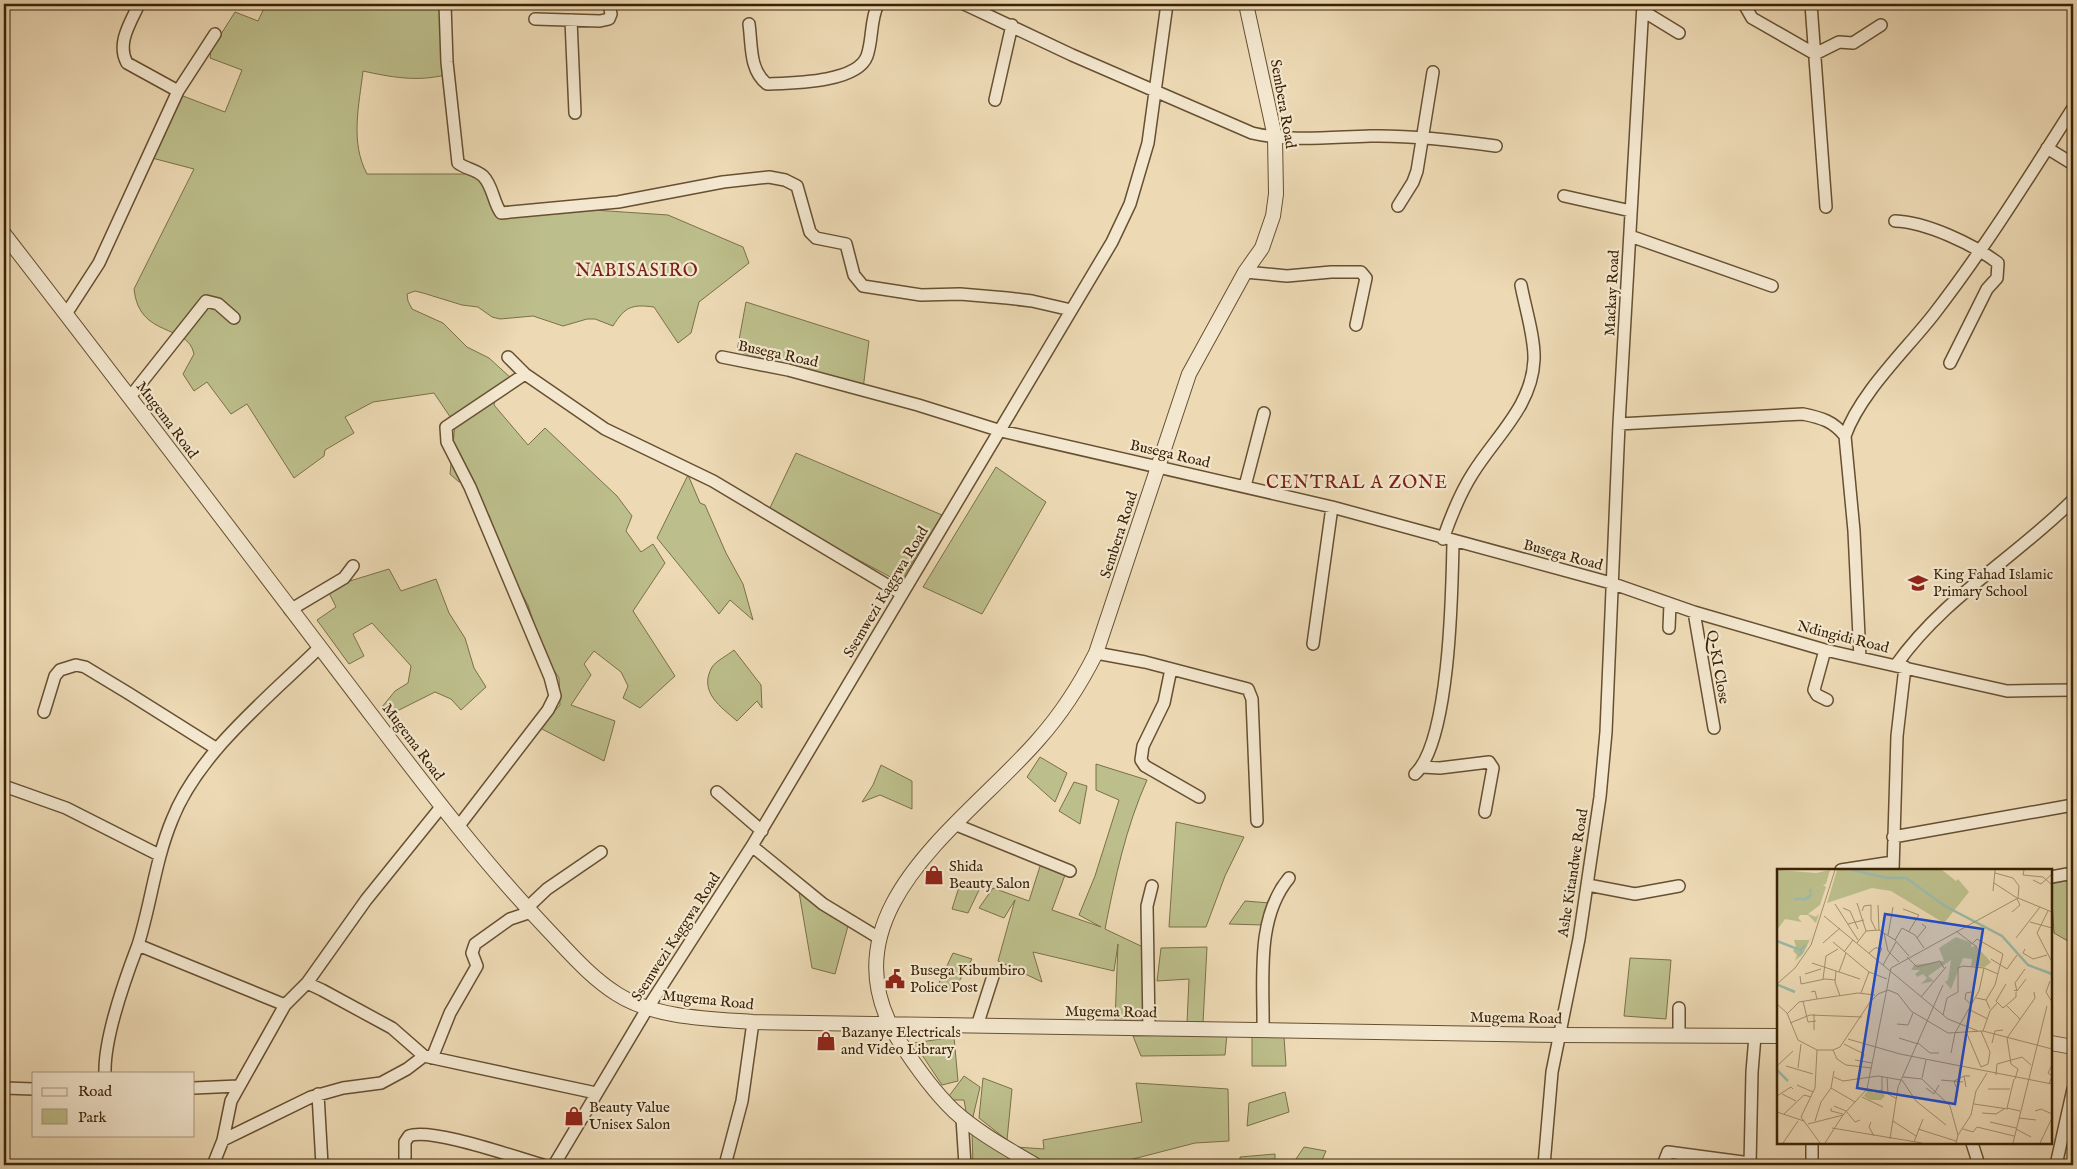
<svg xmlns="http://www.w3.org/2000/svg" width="2077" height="1169" font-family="'IM FELL English',serif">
	<rect width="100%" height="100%" fill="#eddab5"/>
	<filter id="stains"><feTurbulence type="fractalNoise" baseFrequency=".004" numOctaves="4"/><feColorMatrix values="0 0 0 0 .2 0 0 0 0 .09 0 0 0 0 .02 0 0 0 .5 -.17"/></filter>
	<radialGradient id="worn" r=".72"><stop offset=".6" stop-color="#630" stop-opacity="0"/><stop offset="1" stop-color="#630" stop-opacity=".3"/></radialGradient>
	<!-- green -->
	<path fill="#bcbe8b" stroke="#7b7048" d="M 266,4 L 439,4 L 445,75 C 417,82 390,77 363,71 C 359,106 350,142 367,174 L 489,174 L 499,210 L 564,208 L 668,215 L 743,247 L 749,263 L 699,302 L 691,333 L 678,343 L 654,307 C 631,304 625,307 613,326 L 595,319 L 587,319 L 563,326 L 533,316 L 500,319 L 492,317 L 478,307 L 462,305 L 423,293 L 415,291 L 407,294 L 408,301 L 412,309 L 443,323 L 467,347 L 489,358 L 512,379 L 497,391 L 494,405 L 528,445 L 545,428 L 617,496 L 632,516 L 626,531 L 641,552 L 653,544 L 665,563 L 633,611 L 675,676 L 640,708 L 623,698 L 628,686 L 621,672 L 594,651 L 584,664 L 591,675 L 571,705 L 615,721 L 604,761 L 540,728 L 560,705 L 559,678 L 544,655 L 528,605 L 508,569 L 489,515 L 480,509 L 473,479 L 459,482 L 450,474 L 455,424 L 434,393 L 373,402 L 345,417 L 354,433 L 325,450 L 324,456 L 294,478 L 247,404 L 231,414 L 207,382 L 194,391 L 183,374 L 194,354 C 188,323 139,339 134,289 L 194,169 L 152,158 L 183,96 L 225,112 L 242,70 L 210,58 L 211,50 L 235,12 L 258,21 Z
		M 746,302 L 869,341 L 863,389 L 737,351 Z
		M 796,453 L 942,515 L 900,582 L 768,512 Z
		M 996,467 L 1046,502 L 982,614 L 923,587 Z
		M 688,475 L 700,503 L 705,505 L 726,553 L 743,584 L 753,620 L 730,600 L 719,614 L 657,538 Z
		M 389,569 L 401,591 L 436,579 L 449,613 L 465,638 L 474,668 L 486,687 L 461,710 L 451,699 L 435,692 L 387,716 L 382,707 L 395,691 L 408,683 L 411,666 L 372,623 L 353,634 L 364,656 L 349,664 L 317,620 L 336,607 L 328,591 L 340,584 Z
		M 734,650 L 761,685 L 762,708 L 757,701 L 737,721 C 721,707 698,692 712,667 C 716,661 728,655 734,650 Z
		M 1040,757 L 1067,773 L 1055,802 L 1027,777 Z
		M 1096,764 L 1147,780 C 1126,827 1115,878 1105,929 L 1143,947 L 1144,1028 L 1115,1021 L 1118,944 L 1114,971 L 1033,952 L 1042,982 L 998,961 L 1015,900 L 1004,918 L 979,908 L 993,888 L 1029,901 L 1041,863 L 1065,875 L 1052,910 L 1101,927 L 1079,915 L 1095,876 L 1119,800 L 1096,790 Z
		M 881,765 L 912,781 L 912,809 L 880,795 L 862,802 L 873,785 Z
		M 1074,782 L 1087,786 L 1080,824 L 1059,811 Z
		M 1176,822 L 1244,837 L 1225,876 L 1206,927 L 1169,927 Z
		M 2073,879 L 2073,944 L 2054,933 L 2051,884 Z
		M 960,884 L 979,890 L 968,913 L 952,909 Z
		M 799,892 L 848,926 L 835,974 L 812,968 Z
		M 1245,901 L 1270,903 L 1263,925 L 1229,924 Z
		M 1207,947 L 1203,1023 L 1187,1023 L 1189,979 L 1157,981 L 1161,948 Z
		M 953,953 L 972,959 L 953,992 L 938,985 Z
		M 1630,958 L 1671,960 L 1666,1019 L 1624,1016 Z
		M 1227,1034 L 1225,1055 L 1141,1056 L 1133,1036 Z
		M 1252,1036 L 1284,1037 L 1286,1066 L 1252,1066 Z
		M 954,1037 L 958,1081 L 942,1085 L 914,1043 Z
		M 964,1076 L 980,1087 L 972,1121 L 967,1117 L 964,1100 L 946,1100 Z
		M 983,1078 L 1012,1089 L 1007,1140 L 979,1118 Z
		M 1136,1083 L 1228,1089 L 1229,1141 L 1195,1143 L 1110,1165 L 1045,1165 L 1016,1147 L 1044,1149 L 1043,1140 L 1142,1122 Z
		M 1285,1092 L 1289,1112 L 1247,1126 L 1249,1103 Z
		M 972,1131 L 1020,1165 L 973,1165 Z
		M 1304,1147 L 1326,1151 L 1320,1165 L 1292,1165 Z
		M 1275,1154 L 1275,1165 L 1240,1165 L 1240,1157 Z"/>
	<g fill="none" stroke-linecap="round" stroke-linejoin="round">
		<defs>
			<path id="minor" d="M 139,4 C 131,22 116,43 127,63 L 178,91
				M 445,4 L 447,62 L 458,163 C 466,169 475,169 483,176 C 493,186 493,202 501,213 L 618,202 L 723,182 L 769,177 L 785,180 L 797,186 L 810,232 L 816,238 L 846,244 L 854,275 L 863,286 L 921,295 L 960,294 L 1007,298 L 1032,301 L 1071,310
				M 964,4 L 1072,55 L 1252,133 C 1289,142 1331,137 1370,136 C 1412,135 1454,140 1496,146
				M 1744,4 L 1752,18 L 1815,54 L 1839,42 L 1853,43 L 1881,25
				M 1811,4 L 1826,207
				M 1643,11 L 1679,33
				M 535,19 L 600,21 L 609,19 L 611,14 L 609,4
				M 571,20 L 575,113
				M 749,24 C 752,45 749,70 767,84 C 791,83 857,83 867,56 C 873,39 870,20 878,4
				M 995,100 L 1012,25
				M 2047,148 L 2073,164
				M 1564,196 L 1631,211
				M 1398,206 L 1413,182 L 1417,171 L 1433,72
				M 1895,221 C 1926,222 1973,244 1998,263 L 1997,278 L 1987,289 L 1950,363
				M 1630,236 L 1772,286
				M 1245,272 L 1287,276 L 1331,272 L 1361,272 L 1366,278 L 1356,325
				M 66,314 L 99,263 L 178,91 L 215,34
				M 508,357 L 525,374 L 605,429 L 713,481 L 902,594
				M 722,357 L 788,370 L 918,405 L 1001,431 L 1332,507 L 1611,583 L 1694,612 L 1825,650 L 2007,691 L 2073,690
				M 130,397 L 206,301 L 218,304 L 234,318
				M 1619,424 L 1803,414 C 1822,418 1833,421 1845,436
				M 1245,486 L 1264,413
				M 1443,539 C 1451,516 1460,493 1473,473 C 1496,436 1532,406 1534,360 C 1535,338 1525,307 1521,285
				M 290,610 L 344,578 L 353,566
				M 1694,612 L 1714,728
				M 1669,628 L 1670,604
				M 1313,644 L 1332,507
				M 1825,650 L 1814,690 L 1817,695 L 1827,700
				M 1096,653 L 1145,662 L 1248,689 L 1252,699 L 1257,821
				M 1860,658 L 1854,531 L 1845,436 C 1860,393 1906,350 1934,314 C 1985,248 2029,177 2073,108
				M 1896,665 C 1944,597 2015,558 2073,500
				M 1171,669 L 1164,703 L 1143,746 L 1141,760 L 1145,766 L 1199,797
				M 44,712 L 55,676 L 60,670 L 76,665 L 85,667 L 128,693 L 217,749
				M 1422,767 L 1440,768 L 1489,762 L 1493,768 L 1485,812
				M 1415,774 C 1450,741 1452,591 1453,542
				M 4,786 L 66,808 L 159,855
				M 717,792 L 762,831
				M 954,824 L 1070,871
				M 458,827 L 548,710 L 555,696 L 550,677 L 470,487 L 447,442 L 446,427 L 525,374
				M 1893,837 L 2073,805
				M 752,846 L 823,904 L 879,938
				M 1841,870 L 1893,862
				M 1893,870 L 1897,736 L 1905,667
				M 2051,877 L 2073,873
				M 1588,885 L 1635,894 L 1679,886
				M 527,908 L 547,889 L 601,852
				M 307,983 L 322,990 L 392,1028 L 424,1056 L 596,1093
				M 285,1005 L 138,945 C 151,904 155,861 172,820 C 198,753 269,697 320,647
				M 1679,1008 L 1679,1035
				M 977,1026 L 994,973
				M 1149,1028 L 1147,906 L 1152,886
				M 1263,1030 C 1264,981 1255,919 1289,878
				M 432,1058 L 450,1013 L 477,966 L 472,953 L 475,944 L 510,919 L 531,912
				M 105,1073 C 104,1037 125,979 138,945
				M 4,1088 L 34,1089
				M 194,1088 L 238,1086
				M 318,1094 L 322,1165
				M 962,1118 L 965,1165
				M 223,1140 L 311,1097 L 343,1088 L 381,1083 L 407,1069 L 424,1056
				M 1812,1143 L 1812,1165
				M 1972,1143 L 1979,1165
				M 213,1165 L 223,1140 L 231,1101 L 285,1005 L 307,983 L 366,900 L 441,807
				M 405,1165 L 405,1142 L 409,1136 C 431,1127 517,1158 543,1165
				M 554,1165 L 647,1009 L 752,846 L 1112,242 L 1130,204 L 1148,143 L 1167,4
				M 725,1165 L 742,1101 L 753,1022
				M 1544,1165 L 1552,1072 L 1579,939 L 1600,797 L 1606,732 L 1619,424 L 1643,4
				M 1663,1165 L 1668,1152 L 1750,1163
				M 1750,1165 L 1752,1072 L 1755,1036
				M 2056,1165 L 2073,1089"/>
			<path id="tertiary" d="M 4,234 C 129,395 252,558 376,721 C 430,792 485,864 547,929 C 569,952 590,977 617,994 C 654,1018 710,1019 753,1022 L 1559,1035 L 1778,1036
				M 2051,1043 L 2073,1047
				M 1035,1165 C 1008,1149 977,1132 954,1111 C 932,1090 914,1064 898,1039 C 821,912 966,823 1038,740 C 1062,713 1080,685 1096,653 L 1189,374 L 1245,272 L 1262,248 L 1273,216 L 1276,194 L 1275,137 L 1246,4"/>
		</defs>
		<!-- minor casing -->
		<use href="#minor" stroke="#675031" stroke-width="14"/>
		<!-- tertiary casing -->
		<use href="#tertiary" stroke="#675031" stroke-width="16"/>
		<!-- minor -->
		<use href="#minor" stroke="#f3e7cf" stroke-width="11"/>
		<!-- tertiary -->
		<use href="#tertiary" stroke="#f3e7cf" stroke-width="14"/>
	</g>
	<!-- icons -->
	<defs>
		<symbol id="school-bare" viewBox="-9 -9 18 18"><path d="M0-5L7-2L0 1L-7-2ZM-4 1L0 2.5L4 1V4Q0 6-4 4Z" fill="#8f2418" stroke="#f3e7cf" stroke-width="2.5" paint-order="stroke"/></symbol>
		<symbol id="shop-bare" viewBox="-9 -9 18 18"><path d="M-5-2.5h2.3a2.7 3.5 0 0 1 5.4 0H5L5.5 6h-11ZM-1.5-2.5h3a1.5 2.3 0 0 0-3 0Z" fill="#8f2418" stroke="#f3e7cf" stroke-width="2.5" paint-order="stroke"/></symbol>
		<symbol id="civic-bare" viewBox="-9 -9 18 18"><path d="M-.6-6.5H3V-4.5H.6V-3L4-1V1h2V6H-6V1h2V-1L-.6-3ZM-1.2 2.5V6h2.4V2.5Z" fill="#8f2418" stroke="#f3e7cf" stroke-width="2.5" paint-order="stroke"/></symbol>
	</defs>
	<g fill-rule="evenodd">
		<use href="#school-bare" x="1904" y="569" width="28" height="28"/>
		<use href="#shop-bare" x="920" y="861" width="28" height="28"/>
		<use href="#civic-bare" x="881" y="965" width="28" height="28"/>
		<use href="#shop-bare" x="812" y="1027" width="28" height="28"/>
		<use href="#shop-bare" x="560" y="1102" width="28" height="28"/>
	</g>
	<g text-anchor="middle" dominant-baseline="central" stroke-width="4.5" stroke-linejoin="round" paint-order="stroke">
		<!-- street labels -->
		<g font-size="15" fill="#3a2205" stroke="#f3e7cf">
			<text transform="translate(1283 104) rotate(80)">Sembera Road</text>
			<text transform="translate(1612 293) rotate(-87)">Mackay Road</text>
			<text transform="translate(778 354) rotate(12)">Busega Road</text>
			<text transform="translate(167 420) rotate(53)">Mugema Road</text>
			<text transform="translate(1170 454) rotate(13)">Busega Road</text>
			<text transform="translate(1119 535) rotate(-72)">Sembera Road</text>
			<text transform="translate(1563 555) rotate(15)">Busega Road</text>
			<text transform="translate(886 592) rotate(-59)">Ssemwezi Kaggwa Road</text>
			<text transform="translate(1843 637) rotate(14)">Ndingidi Road</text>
			<text transform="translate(1718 667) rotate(80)">Q-KI Close</text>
			<text transform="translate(413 742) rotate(53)">Mugema Road</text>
			<text transform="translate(1573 873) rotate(-81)">Ashe Kitandwe Road</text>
			<text transform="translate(676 937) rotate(-57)">Ssemwezi Kaggwa Road</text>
			<text transform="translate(708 1000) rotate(6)">Mugema Road</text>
			<text transform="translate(1111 1012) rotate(1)">Mugema Road</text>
			<text transform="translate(1516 1018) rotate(1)">Mugema Road</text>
		</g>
		<!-- poi labels -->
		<g font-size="15" fill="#3a2205" stroke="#f3e7cf" text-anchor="start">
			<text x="1933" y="574">King Fahad Islamic<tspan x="1933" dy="17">Primary School</tspan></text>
			<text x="949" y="866">Shida<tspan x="949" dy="17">Beauty Salon</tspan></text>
			<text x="910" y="970">Busega Kibumbiro<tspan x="910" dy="17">Police Post</tspan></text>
			<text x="841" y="1032">Bazanye Electricals<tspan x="841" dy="17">and Video Library</tspan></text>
			<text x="589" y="1107">Beauty Value<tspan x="589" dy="17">Unisex Salon</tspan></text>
		</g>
		<!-- quarter labels -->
		<g font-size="18" letter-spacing="1" fill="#7a1f14" stroke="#f3e7cf">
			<text x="637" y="271">NABISASIRO</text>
			<text x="1357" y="483">CENTRAL A ZONE</text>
		</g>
	</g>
	<!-- overview -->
	<g transform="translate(1777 869)">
		<rect width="275" height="275" fill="#eddab5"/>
		<path d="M 0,1 L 39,4 L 53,1 L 49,15 L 46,16 L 49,18 L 43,36 L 31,45 L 39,48 L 42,44 L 39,54 L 31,46 L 23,46 L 21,49 L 25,53 L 8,50 L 0,61 ZM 60,1 L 165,1 L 179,12 L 181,10 L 192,23 L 167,54 L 114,22 L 95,19 L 50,34 ZM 36,64 L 27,83 L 18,92 L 20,86 L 16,82 L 19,78 L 17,71 L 33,71 ZM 179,68 L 195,74 L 194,78 L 199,77 L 214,93 L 208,98 L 194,97 L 195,90 L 186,89 L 174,120 L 168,113 L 171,111 L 174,91 L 151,107 L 157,112 L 144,115 L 150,109 L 146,105 L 140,108 L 138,105 L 143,101 L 134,101 L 137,96 L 167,92 L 162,79 ZM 91,220 L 97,224 L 104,220 L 108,227 L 104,231 L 93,231 L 87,227 Z" fill="#bcbe8b"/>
		<path fill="none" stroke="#9abbaa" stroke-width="2.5" d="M 75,1 L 110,9 L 129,9 L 168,37 L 225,67 L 251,96 L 275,105M 17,30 L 29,30 L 34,26 L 33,20M 0,72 L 23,81M 22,87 L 25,83 L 23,81 L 29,76M 1,116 L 18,123M 0,201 L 11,212"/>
		<path fill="none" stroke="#a5906f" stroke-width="1" d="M 247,1 L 246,6 L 266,8 L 275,16M 218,4 L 236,9 L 242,17 L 241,29M 256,11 L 264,15 L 275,5M 217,14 L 240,29M 216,22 L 218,1M 80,34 L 89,62M 58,35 L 81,71M 101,36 L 102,61M 66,39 L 73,42 L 81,60M 126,40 L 142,46 L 132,62M 85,42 L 87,37 L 94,36 L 94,51 L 99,61M 271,42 L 260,64 L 275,93M 235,43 L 243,36 L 240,30M 47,47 L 171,150 L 201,162M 253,53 L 275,59M 71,55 L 87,51M 179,62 L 200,78M 107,64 L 111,82M 111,66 L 116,38M 140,69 L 149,58 L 145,55M 239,69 L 263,38M 118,71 L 125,59 L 138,66 L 147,79M 56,73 L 92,103 L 110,110M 46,74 L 63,59M 80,74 L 89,62 L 102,61 L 118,71 L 132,87M 196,74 L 200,70 L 226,85 L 218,116 L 209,131M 248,80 L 246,84 L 256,90 L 270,86M 111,82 L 122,93M 67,83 L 76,71M 92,84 L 98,79 L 105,79 L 100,91M 130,88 L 140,98 L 163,92 L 167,99M 214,90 L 230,100 L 240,86M 35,94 L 62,103 L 69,84M 106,96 L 119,73M 59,102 L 58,113 L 63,127M 62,103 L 83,110M 28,105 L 44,100M 23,107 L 24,115 L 48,110 L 58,111M 46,110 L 49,87 L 61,80M 273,112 L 269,123 L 275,133M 0,115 L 18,99 L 34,76 L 58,1M 229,115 L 219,132 L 226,139 L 239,128 L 239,123M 237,121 L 240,122 L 249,110M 240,122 L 238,114 L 248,100M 34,123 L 38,122 L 40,130 L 81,124 L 98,126M 194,123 L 189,124 L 188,130 L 195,136M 84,124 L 92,103M 144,128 L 169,98M 199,129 L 209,131 L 213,140M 26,132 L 31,153 L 39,152M 0,135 L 10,144 L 21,171 L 40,181 L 56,181 L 63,178 L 93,133 L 101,125 L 111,121 L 121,125 L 134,142 L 171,164 L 206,162 L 275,180M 230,137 L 243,150M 193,141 L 211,150M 10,145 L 22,133 L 40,130M 37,145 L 37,161M 166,146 L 170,129 L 181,123 L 181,99 L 186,97 L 207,99M 13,154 L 33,146 L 85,148M 120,155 L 131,156 L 136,144M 204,162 L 213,183 L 211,195 L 204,198M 206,162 L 213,142 L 220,134M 190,165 L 204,198M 122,169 L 141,175M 71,170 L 123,185 L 275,215M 141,174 L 153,184 L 162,184M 215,174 L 218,162 L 226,161M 67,175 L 87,185 L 85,192M 40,181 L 38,219 L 24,248 L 43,274M 56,181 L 60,190 L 69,196 L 95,199M 174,184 L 178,164 L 202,122 L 207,99 L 221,105M 78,191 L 95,194M 0,197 L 16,182M 9,197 L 36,205M 21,199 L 24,175M 219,206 L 220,195 L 245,188 L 254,196M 57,208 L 66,212 L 101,207 L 124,211M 110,208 L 111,225 L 120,230M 126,208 L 145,210 L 173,237 L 181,266 L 179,274M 145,209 L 149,191M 237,210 L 230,239 L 243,242M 238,210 L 241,200 L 234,195 L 230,169 L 258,129 L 257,123M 125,211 L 139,232 L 169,256M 164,211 L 186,213M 272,215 L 275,207 L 271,204 L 275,196M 20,216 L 36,223M 179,218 L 177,212 L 187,207M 189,218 L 187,207 L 193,207M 54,219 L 78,233M 149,219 L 157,225 L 162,216M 211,220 L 233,220M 105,223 L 105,207M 5,225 L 19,232M 0,227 L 14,218 L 16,220M 85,228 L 106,238M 197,235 L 231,240M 57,237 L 69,242 L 78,253 L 83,251M 54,239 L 54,242 L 66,245M 258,242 L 264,240 L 275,245M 0,243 L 27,252M 205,244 L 219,245 L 227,240M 7,245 L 27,226 L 34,228M 242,249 L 259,251M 38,252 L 44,233 L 54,219 L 57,202M 116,252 L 139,267M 94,253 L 92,258 L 97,267M 213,253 L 239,259M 31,255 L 66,246M 55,259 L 145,274M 141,260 L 179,272M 186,260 L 196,263 L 200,258 L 237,267M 239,260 L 254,268M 181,266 L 194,246 L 199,222 L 210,204M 113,270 L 121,218 L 166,116M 137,273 L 146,250M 6,274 L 21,252M 48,274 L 66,246 L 90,220 L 114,99 L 241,29 L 275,43M 236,274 L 270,137M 263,274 L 275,249"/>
		<path fill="#1d4ed8" fill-opacity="0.15" stroke="#1d4ed8" stroke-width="2.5" d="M 108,45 L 206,60 L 178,235 L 80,219 Z"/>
		<rect width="275" height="275" fill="none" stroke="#3a2205" stroke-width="2.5"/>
	</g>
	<!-- margin -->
	<rect width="2077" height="1169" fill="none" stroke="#eddab5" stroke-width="20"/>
	<rect x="5" y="5" width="2067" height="1159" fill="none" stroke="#3a2205" stroke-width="2.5"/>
	<rect x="10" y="10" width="2057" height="1149" fill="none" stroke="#3a2205"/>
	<!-- legend -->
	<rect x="32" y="1072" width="162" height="65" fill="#f3e7cf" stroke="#a9987e"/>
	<rect x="42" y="1088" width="25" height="8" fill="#f3e7cf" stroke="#a9987e"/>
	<text x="78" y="1096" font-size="15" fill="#3a2205">Road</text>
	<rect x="42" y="1109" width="25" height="15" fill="#bcbe8b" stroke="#a9987e"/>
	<text x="78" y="1122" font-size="15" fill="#3a2205">Park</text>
	<rect width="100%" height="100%" filter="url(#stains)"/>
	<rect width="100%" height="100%" fill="url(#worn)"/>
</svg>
